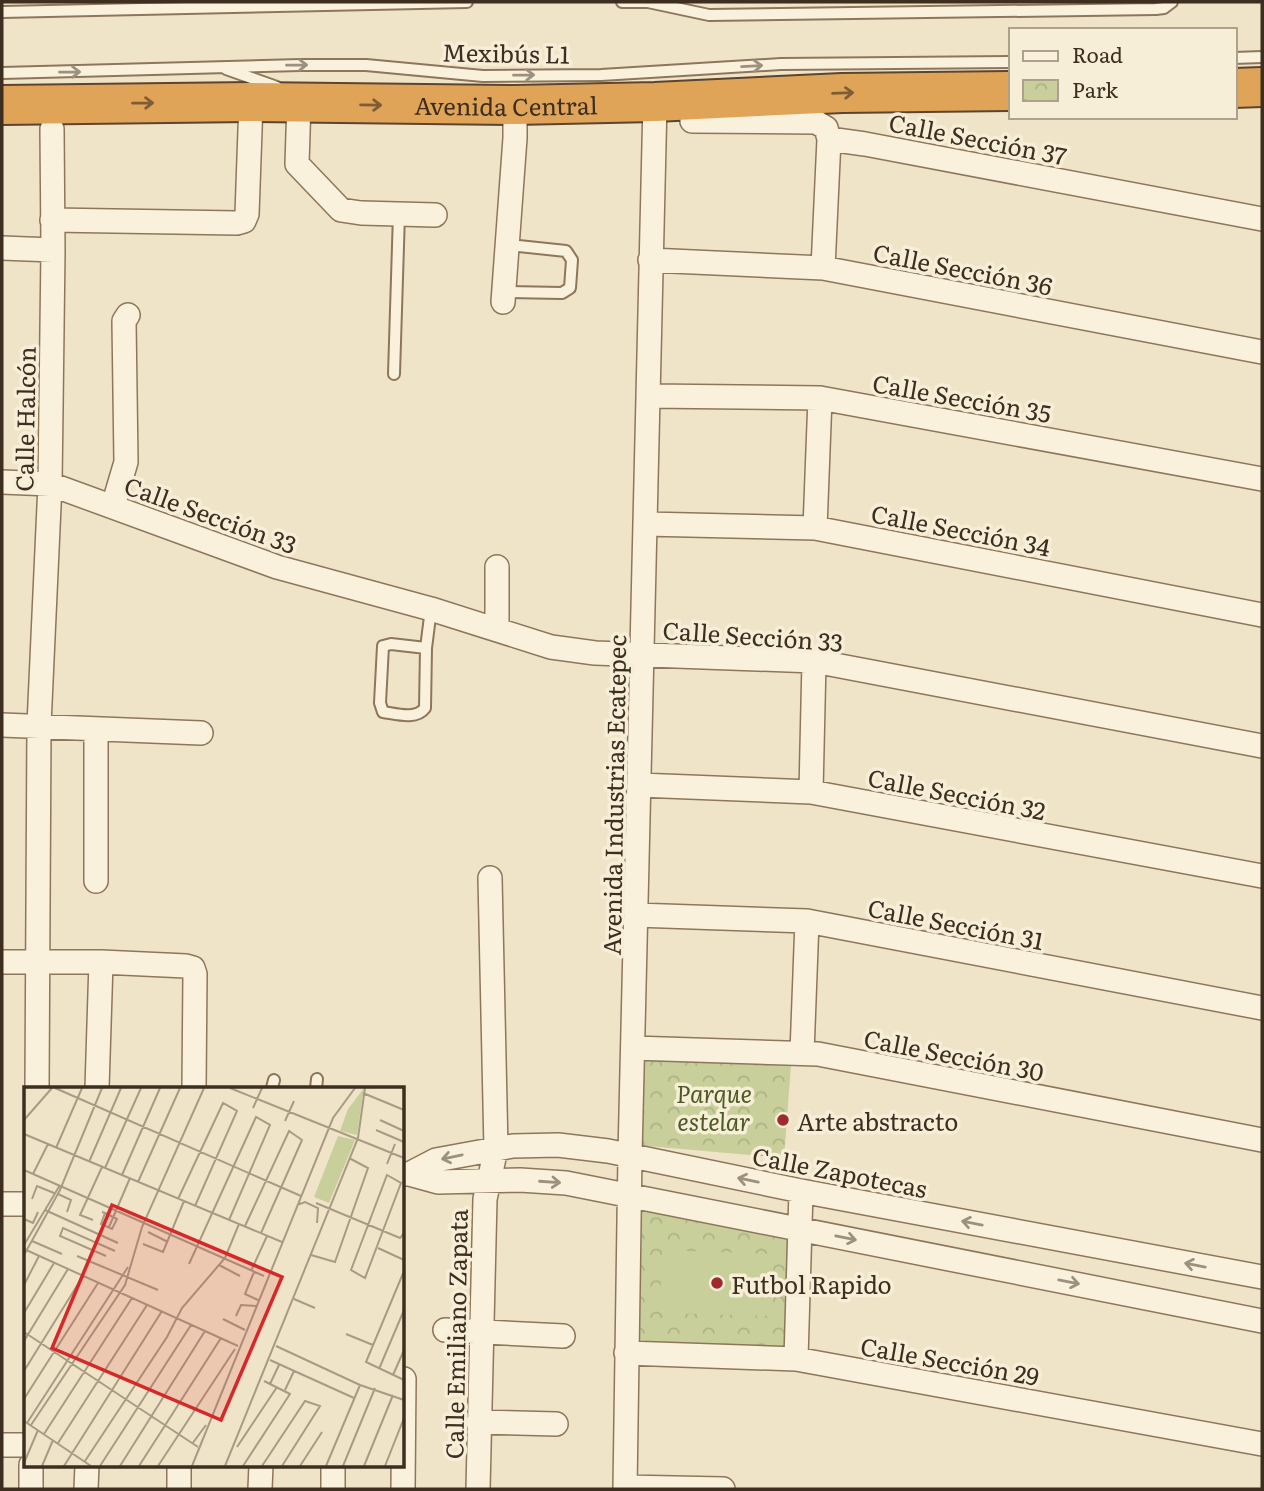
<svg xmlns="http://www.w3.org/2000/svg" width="1264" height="1491" font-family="Literata,serif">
	<defs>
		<pattern id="park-crowns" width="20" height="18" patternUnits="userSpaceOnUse" patternTransform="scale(1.75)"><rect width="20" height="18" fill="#c9cf9b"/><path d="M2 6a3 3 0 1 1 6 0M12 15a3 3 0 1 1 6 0" fill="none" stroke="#aeb285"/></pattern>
	</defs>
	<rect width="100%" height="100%" fill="#f0e4c8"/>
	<!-- park -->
	<path fill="url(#park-crowns)" d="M 644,1053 L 791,1066 L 784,1158 L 636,1145 Z
		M 637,1209 L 789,1236 L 800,1354 L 632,1343 Z"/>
	<!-- garden -->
	<path fill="#c9cf9b" d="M 662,1250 L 774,1254 L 772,1316 L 660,1313 Z"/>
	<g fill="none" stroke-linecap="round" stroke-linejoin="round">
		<defs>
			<path id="lane" d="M 622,2 L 648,2 L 709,15 L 1156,9 L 1164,8 L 1172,2
				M 2,12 L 467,2
				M 1234,58 L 1262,57
				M 226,69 L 277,87
				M 2,73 L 300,65 L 366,65 L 483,76 L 601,75 L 781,64 L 1010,62
				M 504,292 L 562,293 L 570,288 L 572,260 L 566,251 L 509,245
				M 394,374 L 399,214
				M 426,648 L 391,644 L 383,646 L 380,703 L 383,712 C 397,714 416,720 425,708 L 426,648 L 431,609
				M 272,1088 L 274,1080
				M 316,1088 L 317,1079"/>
			<path id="street" d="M 299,102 L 297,164 L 341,210 L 361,213 L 435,215
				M 692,121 L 816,122 L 826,128 L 829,139 L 865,144 L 1262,219
				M 52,220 L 237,223 L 244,221 L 247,214 L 251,102
				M 2,248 L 53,250
				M 650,260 L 823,268 L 1262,352
				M 823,268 L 829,139
				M 503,302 L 515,138 L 515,105
				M 649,396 L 820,398 L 1262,479
				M 2,482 L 50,484 L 277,567 L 431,609 L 551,647 L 595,653 L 814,661 L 1262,746
				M 113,506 L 126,462 L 124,321 L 128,315
				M 646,524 L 815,528 L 1262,615
				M 815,528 L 820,398
				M 497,567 L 497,629
				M 2,725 L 201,733
				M 639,785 L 811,792 L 1262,876
				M 811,792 L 814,661
				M 96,881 L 96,730
				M 636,915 L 807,921 L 1262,1008
				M 2,962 L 101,962 L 186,966 L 193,968 L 195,974 L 194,1088
				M 633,1048 L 818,1054 L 1262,1140
				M 802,1053 L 807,921
				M 37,1088 L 39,725 L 50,484 L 53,250 L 52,129
				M 97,1088 L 101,962
				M 402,1174 L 409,1174 L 436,1160 L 513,1146 L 558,1145 L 608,1151 L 801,1191 L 1262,1277
				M 409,1174 L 438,1182 L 520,1180 L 566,1183 L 1262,1321
				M 2,1204 L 26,1204
				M 445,1330 L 563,1336
				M 626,1353 L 796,1359 L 1262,1444
				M 796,1359 L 801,1191
				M 478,1422 L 556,1424
				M 2,1445 L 26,1445
				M 625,1487 L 723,1489
				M 31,1489 L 31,1465
				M 86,1489 L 87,1465
				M 179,1489 L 179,1465
				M 260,1489 L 261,1465
				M 333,1489 L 333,1465
				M 403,1489 L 404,1379
				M 478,1489 L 485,1199 L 496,1149 L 490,878
				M 625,1489 L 630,1155 L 655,102"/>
			<g id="highway">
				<path d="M 1234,88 L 1262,87"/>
				<path id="s1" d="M 2,105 L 251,102 L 515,105 L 655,102 L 842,93 L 1010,91"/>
			</g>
		</defs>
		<!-- lane casing -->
		<use href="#lane" stroke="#8d765c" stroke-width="14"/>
		<!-- street casing -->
		<use href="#street" stroke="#8d765c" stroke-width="26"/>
		<!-- highway casing -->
		<use href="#highway" stroke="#5b4430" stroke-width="42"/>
		<!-- lane -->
		<use href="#lane" stroke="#faf1dc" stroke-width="10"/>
		<!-- street -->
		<use href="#street" stroke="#faf1dc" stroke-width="23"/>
		<!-- highway -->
		<use href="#highway" stroke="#e0a458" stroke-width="38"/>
	</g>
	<!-- one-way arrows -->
	<defs><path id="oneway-shaft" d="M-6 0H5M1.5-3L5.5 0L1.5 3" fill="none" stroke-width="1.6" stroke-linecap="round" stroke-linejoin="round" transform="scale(1.75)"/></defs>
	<g stroke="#9c907e">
		<use href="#oneway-shaft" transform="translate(297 65) rotate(-1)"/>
		<use href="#oneway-shaft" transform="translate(752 66) rotate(-3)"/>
		<use href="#oneway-shaft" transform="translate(70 72) rotate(-1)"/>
		<use href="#oneway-shaft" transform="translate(524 75) rotate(-1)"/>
		<use href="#oneway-shaft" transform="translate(452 1157) rotate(168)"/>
		<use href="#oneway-shaft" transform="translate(748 1180) rotate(-168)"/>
		<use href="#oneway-shaft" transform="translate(550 1182) rotate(4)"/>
		<use href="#oneway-shaft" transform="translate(972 1223) rotate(-169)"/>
		<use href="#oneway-shaft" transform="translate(846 1238) rotate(11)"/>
		<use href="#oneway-shaft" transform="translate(1195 1265) rotate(-169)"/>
		<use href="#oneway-shaft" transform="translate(1069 1282) rotate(11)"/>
	</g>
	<g stroke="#7e5d36">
		<use href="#oneway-shaft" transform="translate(843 93) rotate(-2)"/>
		<use href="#oneway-shaft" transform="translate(143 103) rotate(-1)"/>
		<use href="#oneway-shaft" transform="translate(371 105) rotate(1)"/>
	</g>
	<!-- markers -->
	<g fill="#9e2a2b" stroke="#f7eed8" stroke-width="2.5">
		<circle cx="783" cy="1120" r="7"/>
		<circle cx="717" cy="1283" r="7"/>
	</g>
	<g text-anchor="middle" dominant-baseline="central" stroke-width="7" stroke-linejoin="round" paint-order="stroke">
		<!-- street labels -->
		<g font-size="24" fill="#3d2e20" stroke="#f7eed8">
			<text transform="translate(506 52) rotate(1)">Mexibús L1</text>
			<text stroke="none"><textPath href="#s1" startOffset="504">Avenida Central</textPath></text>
			<text transform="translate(978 138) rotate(11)">Calle Sección 37</text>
			<text transform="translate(963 268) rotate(11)">Calle Sección 36</text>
			<text transform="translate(962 397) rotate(10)">Calle Sección 35</text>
			<text transform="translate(24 419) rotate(-89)">Calle Halcón</text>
			<text transform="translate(211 514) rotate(20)">Calle Sección 33</text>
			<text transform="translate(961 529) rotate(11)">Calle Sección 34</text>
			<text transform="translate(753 635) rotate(4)">Calle Sección 33</text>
			<text transform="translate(957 793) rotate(11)">Calle Sección 32</text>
			<text transform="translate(613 795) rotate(-89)">Avenida Industrias Ecatepec</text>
			<text transform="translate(956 923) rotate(11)">Calle Sección 31</text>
			<text transform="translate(954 1054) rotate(11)">Calle Sección 30</text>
			<text transform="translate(840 1171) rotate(11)">Calle Zapotecas</text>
			<text transform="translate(455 1334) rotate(-89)">Calle Emiliano Zapata</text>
			<text transform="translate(950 1360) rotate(10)">Calle Sección 29</text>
		</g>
		<!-- park labels -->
		<g font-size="24" font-style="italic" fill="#4d5a26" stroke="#f7eed8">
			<text x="714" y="1092">Parque<tspan x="714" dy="28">estelar</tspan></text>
		</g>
		<!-- poi labels -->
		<g font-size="24" fill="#3d2e20" stroke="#f7eed8" text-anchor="start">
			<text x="797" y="1120">Arte abstracto</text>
			<text x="731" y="1283">Futbol Rapido</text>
		</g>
	</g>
	<!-- overview -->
	<g transform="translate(24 1087)">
		<rect width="380" height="380" fill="#f0e4c8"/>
		<path d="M 340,1 L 333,48 L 316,44 L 324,22 ZM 314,49 L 331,53 L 305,116 L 290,110 Z" fill="#c9cf9b"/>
		<path fill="none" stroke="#a89b85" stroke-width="2" d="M 31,1 L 277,109M 206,1 L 380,71M 339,6 L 380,23M 229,21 L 238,1M 0,33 L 28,1M 356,33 L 380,44M 261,34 L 270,14M 352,43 L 380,55M 0,47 L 258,155M 32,61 L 58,1M 65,75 L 97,1M 363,77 L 371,57M 81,81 L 117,1M 0,83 L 240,189M 9,87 L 24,57M 98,88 L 136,1M 363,88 L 377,96 L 341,191 L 327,183 ZM 114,95 L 156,1M 34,107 L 47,113 L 43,125M 8,112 L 13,99 L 30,106M 154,112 L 199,16 L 213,24 L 171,119M 292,116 L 376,151 L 380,146M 273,118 L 281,115 L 294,121 L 293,136M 21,123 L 94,156M 78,125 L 81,126 L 93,132 L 88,142 L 77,137 L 81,126M 0,132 L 9,136 L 14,125M 69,133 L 56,128 L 78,80M 221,139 L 265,44 L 278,53 L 237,146M 85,140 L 106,91M 124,145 L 144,155M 8,154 L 38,167M 119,157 L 139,165 L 160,114M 0,158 L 36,98M 354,161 L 380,173M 0,162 L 214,259M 0,168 L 36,103 L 78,1M 287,168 L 311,175 L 344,81 L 325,71M 53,169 L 134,203M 82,169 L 36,149 L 39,141 L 91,164M 165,177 L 232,30 L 246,38 L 205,133M 195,178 L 216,189M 227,184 L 243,149M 380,184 L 342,275 L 380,293M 230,185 L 221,207 L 234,213M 0,198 L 15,169M 270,212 L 291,221M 0,226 L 30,176M 212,229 L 217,218 L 232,219M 199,232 L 221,243M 0,245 L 174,360M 322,247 L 349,258M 0,254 L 44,182M 252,259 L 336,298 L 380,313M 246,273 L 330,311M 355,282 L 380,223M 0,284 L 59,189M 369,288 L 380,263M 246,297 L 255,278M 261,303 L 270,284M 0,312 L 74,196M 0,334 L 67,379M 3,336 L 104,180M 7,338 L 101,198 L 118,140 L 180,1M 20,347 L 108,211M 34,356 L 123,218M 168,357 L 182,338M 213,360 L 253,300M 61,374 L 143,250 L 158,221 L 201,171 L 215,137M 0,376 L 14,343M 18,379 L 29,353M 40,379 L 138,224M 76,379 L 167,238M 96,379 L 181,244M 115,379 L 197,251M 134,379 L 211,262M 168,379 L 309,31 L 331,1M 201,379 L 334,51 L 341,1M 219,379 L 266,307 L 240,294M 238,379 L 281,314 L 296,319 L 258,379M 276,379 L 298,345M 302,379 L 336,298M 319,379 L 351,301M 340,379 L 369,308M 361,379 L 380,331"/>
		<path fill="#d62828" fill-opacity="0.15" stroke="#d62828" stroke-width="3.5" d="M 88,118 L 258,190 L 197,333 L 28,261 Z"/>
		<rect width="380" height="380" fill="none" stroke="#3d2e20" stroke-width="3.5"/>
	</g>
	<!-- border -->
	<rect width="1264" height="1491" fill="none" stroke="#3d2e20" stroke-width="7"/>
	<!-- legend -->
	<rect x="1009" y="28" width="228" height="91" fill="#f7eed8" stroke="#ada18e" stroke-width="2"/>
	<rect x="1023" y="51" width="35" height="10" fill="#faf1dc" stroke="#ada18e" stroke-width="2"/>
	<text x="1072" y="63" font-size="21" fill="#3d2e20">Road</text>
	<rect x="1023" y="80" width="35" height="21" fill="url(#park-crowns)" stroke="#ada18e" stroke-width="2"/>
	<text x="1072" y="98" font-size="21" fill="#3d2e20">Park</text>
</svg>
